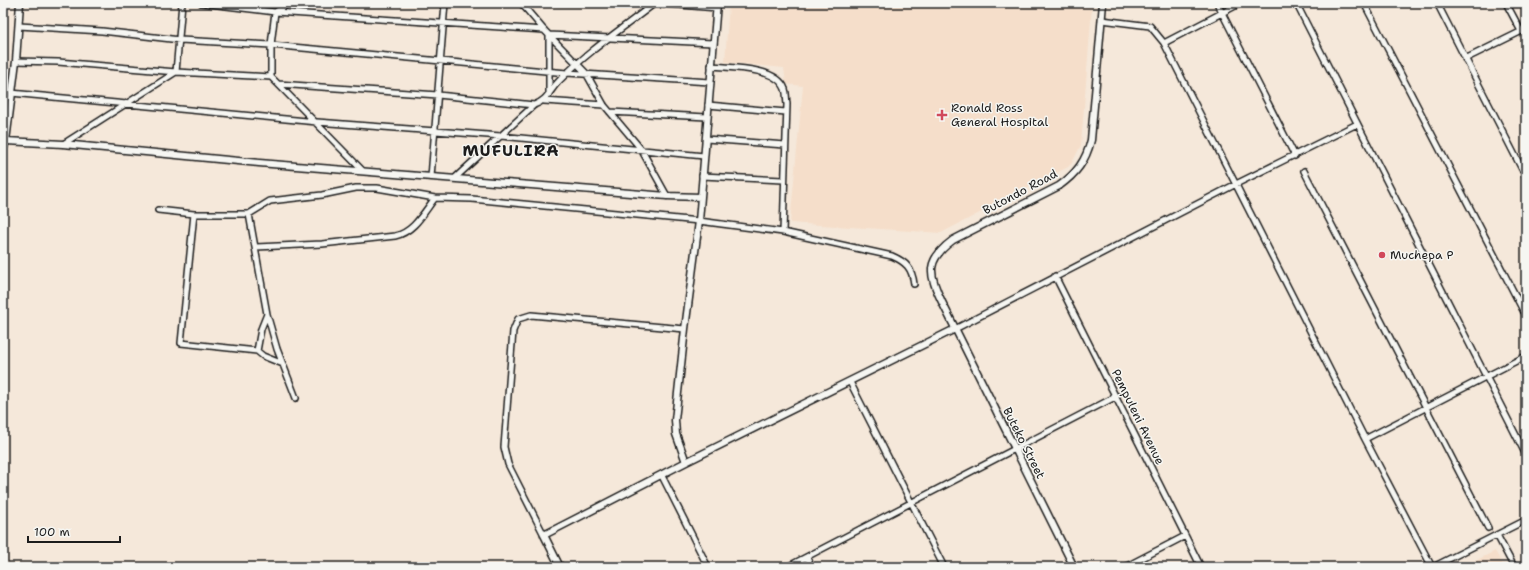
<svg xmlns="http://www.w3.org/2000/svg" width="1529" height="570" font-family="'Shantell Sans',sans-serif">
	<rect width="100%" height="100%" fill="#f5e8da"/>
	<filter id="ink" filterUnits="userSpaceOnUse"><feTurbulence type="fractalNoise" baseFrequency=".025" numOctaves="2"/><feDisplacementMap in="SourceGraphic" scale="8" xChannelSelector="R" yChannelSelector="G"/><feConvolveMatrix kernelMatrix="1 2 1 2 8 2 1 2 1" color-interpolation-filters="sRGB"/></filter>
	<g filter="url(#ink)">
		<!-- built -->
		<path fill="#f5deca" d="M 729,3 L 1039,3 L 1092,7 L 1081,145 L 1072,163 L 1068,167 L 941,233 L 790,223 L 803,86 L 786,84 L 784,68 L 725,62 Z
			M 1495,551 L 1504,567 L 1463,567 Z"/>
		<g fill="none" stroke-linecap="round" stroke-linejoin="round">
			<defs>
				<path id="minor" d="M 182,3 L 176,72 L 271,77 L 271,45 L 275,12 L 289,3
					M 201,3 L 275,12 L 544,30
					M 521,3 L 544,30 L 586,73 L 604,105 L 641,149 L 667,196
					M 655,3 L 717,8
					M 1217,3 L 1295,156
					M 1296,3 L 1526,455
					M 1364,3 L 1526,316
					M 1437,3 L 1526,177
					M 1506,3 L 1521,31
					M 1102,20 L 1150,26 L 1164,43 L 1365,439 L 1432,567
					M 19,26 L 102,31 L 180,40 L 271,45 L 567,73 L 710,82
					M 549,35 L 713,43
					M 1164,43 L 1241,3
					M 1465,59 L 1526,29
					M 16,61 L 58,62 L 176,72 L 63,144
					M 711,66 C 731,68 777,67 785,89 C 787,94 786,99 787,104 L 783,232
					M 271,77 L 278,84 L 438,95 L 534,105
					M 278,84 L 362,170
					M 11,93 L 317,122 L 501,136 L 704,156
					M 549,94 L 549,35
					M 544,101 L 604,105
					M 708,105 L 786,112
					M 610,112 L 707,117
					M 706,139 L 785,145
					M 3,153 L 6,141
					M 1304,171 L 1488,528
					M 702,176 L 783,180
					M 431,177 L 445,3
					M 455,178 L 534,105 C 548,100 549,91 559,81 C 588,51 623,28 655,3
					M 158,210 L 194,214 L 249,214
					M 194,214 L 181,343 L 257,351 L 263,356 L 283,364
					M 256,247 L 322,244 L 395,236 C 414,232 424,212 435,198 L 472,199 L 699,221 L 783,232 L 892,256 C 906,262 912,268 914,284
					M 1055,276 L 1201,567
					M 267,314 L 277,349 L 296,398
					M 955,329 L 1236,184 L 1357,124
					M 257,351 L 261,329 L 267,314 L 249,214 L 270,201 L 322,195 L 356,188 L 377,188 L 435,198
					M 850,382 L 944,567
					M 1365,439 L 1526,356
					M 662,476 L 708,567
					M 544,535 L 508,464 L 504,447 L 513,331 L 518,319 L 531,315 L 685,329
					M 1497,535 L 1514,567
					M 807,557 L 812,567
					M 787,567 L 1117,396
					M 1125,567 L 1185,536
					M 1433,567 L 1526,520"/>
				<path id="tertiary" d="M 20,3 L 16,61 L 6,141 L 63,144 L 259,163 L 667,196 L 701,197
					M 686,462 L 676,434 L 675,420 L 685,329 L 699,221 L 717,3
					M 560,567 L 544,535 L 686,462 L 955,329
					M 1074,567 L 942,302 C 928,273 926,260 953,240 L 1059,186 C 1076,174 1086,161 1091,140 L 1103,3"/>
			</defs>
			<!-- minor casing -->
			<use href="#minor" stroke="#1c1c1c" stroke-width="8"/>
			<!-- tertiary casing -->
			<use href="#tertiary" stroke="#1c1c1c" stroke-width="9"/>
			<!-- minor -->
			<use href="#minor" stroke="#f6f6f2" stroke-width="5"/>
			<!-- tertiary -->
			<use href="#tertiary" stroke="#f6f6f2" stroke-width="6"/>
		</g>
	</g>
	<!-- markers -->
	<g fill="#d1495b" stroke="#f6f6f2" stroke-width="1.5">
		<path d="M940 109h4v4h4v4h-4v4h-4v-4h-4v-4h4z"/>
		<circle cx="1382" cy="255" r="4"/>
	</g>
	<g text-anchor="middle" dominant-baseline="central" stroke-width="3" stroke-linejoin="round" paint-order="stroke">
		<!-- poi labels -->
		<g font-size="12" fill="#1c1c1c" stroke="#f6f6f2" text-anchor="start">
			<text x="951" y="108">Ronald Ross<tspan x="951" dy="14">General Hospital</tspan></text>
			<text x="1390" y="255">Muchepa P</text>
		</g>
		<!-- street labels -->
		<g font-size="12" fill="#1c1c1c" stroke="#f6f6f2">
			<text transform="translate(1020 192) rotate(-28)">Butondo Road</text>
			<text transform="translate(1138 417) rotate(64)">Pempuleni Avenue</text>
			<text transform="translate(1024 443) rotate(63)">Buteko Street</text>
		</g>
		<!-- district labels -->
		<g font-size="16" font-weight="bold" letter-spacing="1" fill="#1c1c1c" stroke="#f6f6f2">
			<text x="511" y="150">MUFULIRA</text>
		</g>
	</g>
	<!-- margin -->
	<rect width="1529" height="570" fill="none" stroke="#f6f6f2" stroke-width="16"/>
	<rect x="8" y="8" width="1513" height="554" fill="none" stroke="#1c1c1c" stroke-width="1.5" filter="url(#ink)"/>
	<!-- scale -->
	<path d="M28 536v6h92v-6" fill="none" stroke="#1c1c1c" stroke-width="2"/>
	<text x="34" y="536" font-size="12" fill="#1c1c1c" stroke="#f6f6f2" stroke-width="3" paint-order="stroke">100 m</text>
</svg>
